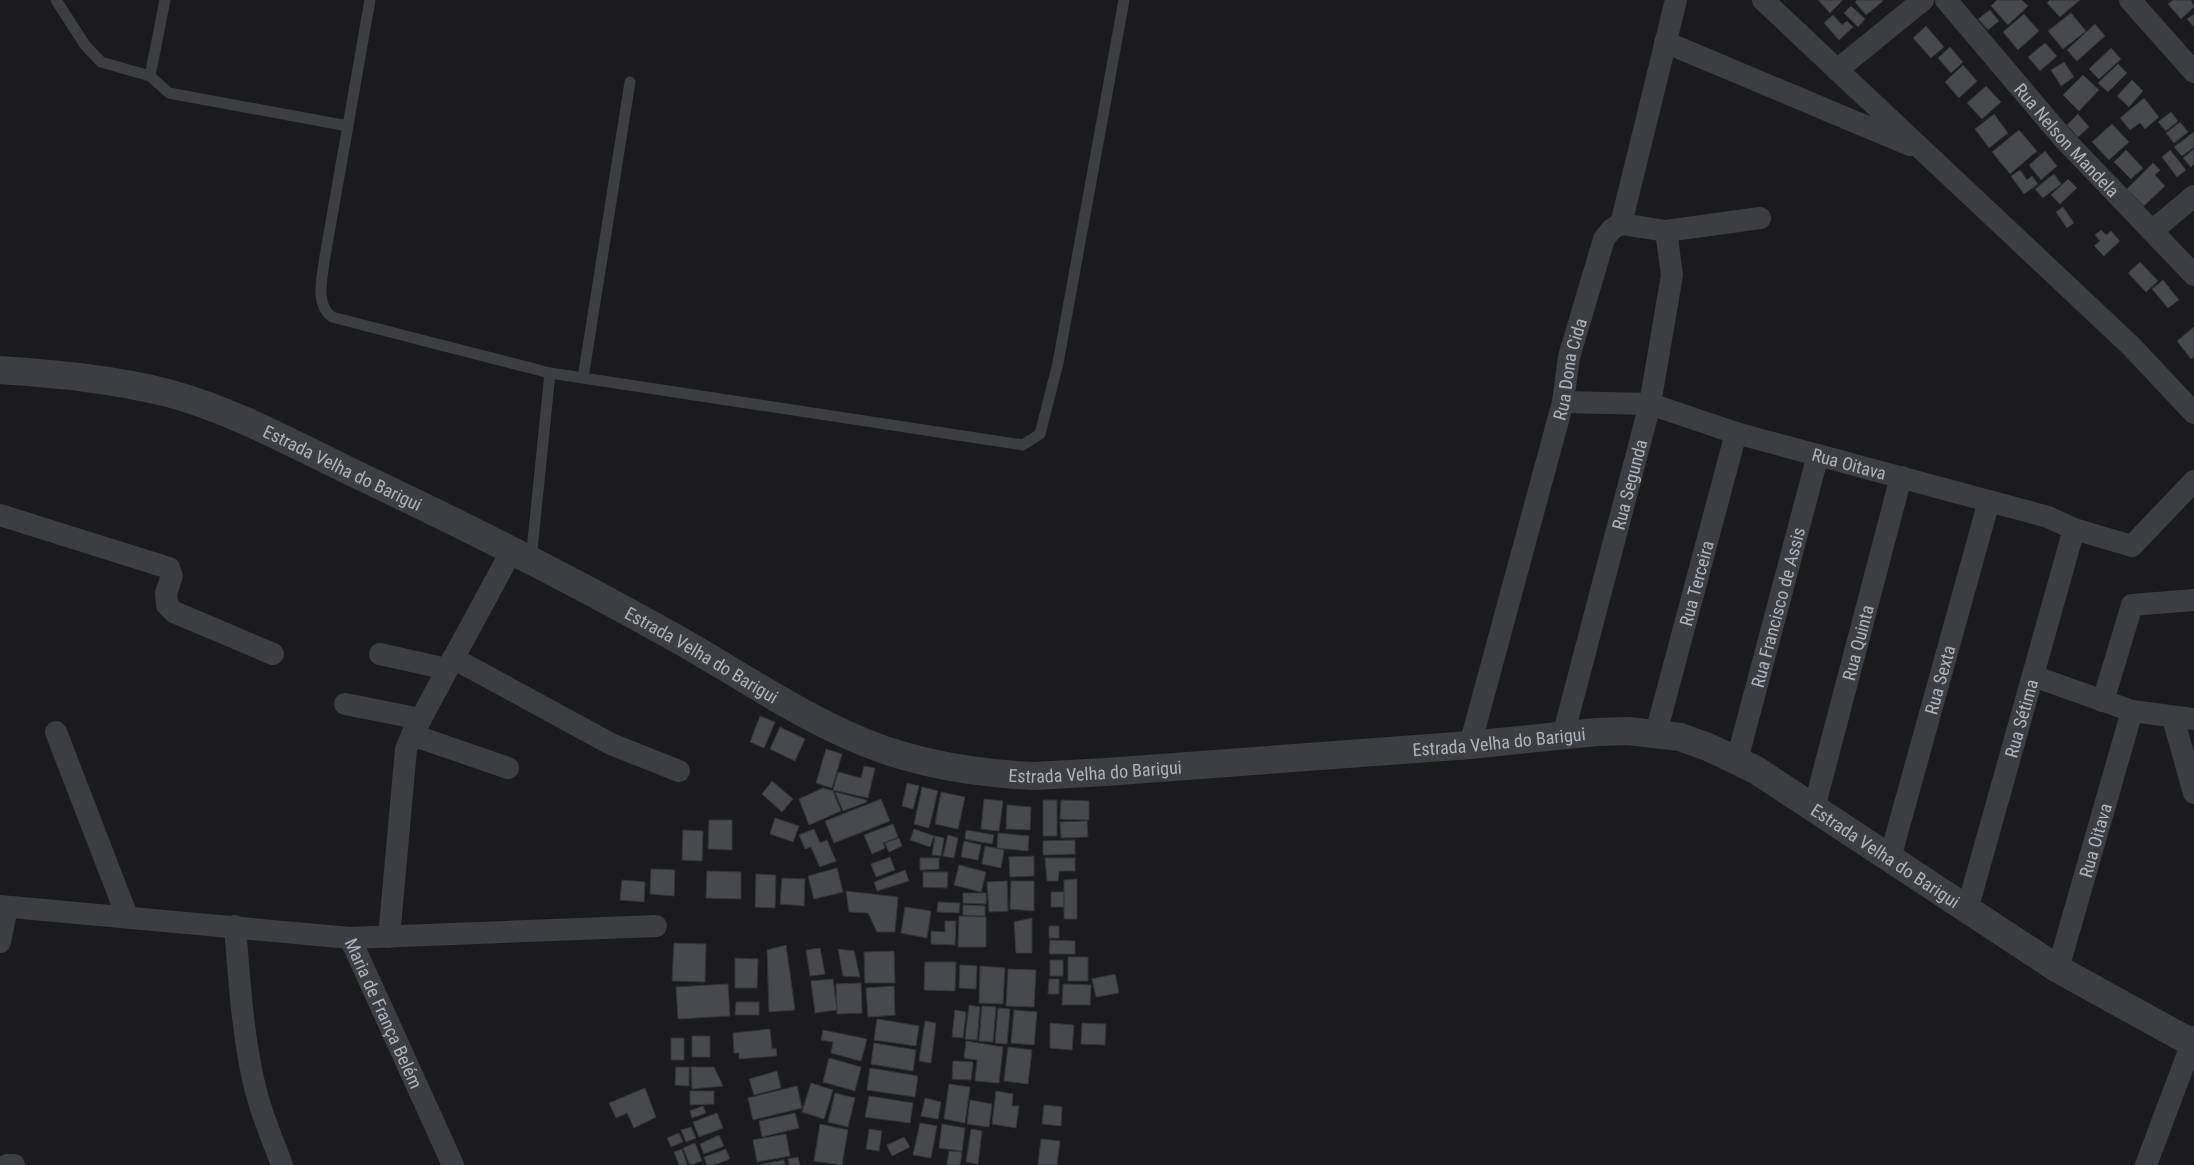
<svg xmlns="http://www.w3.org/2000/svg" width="2194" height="1165" font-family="'Roboto Condensed',sans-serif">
	<rect width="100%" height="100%" fill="#1b1b1d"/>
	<!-- building -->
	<path fill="#48494d" stroke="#353639" d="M 1818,0 L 1843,0 L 1830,13 Z
		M 1857,0 L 1882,0 L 1883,1 L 1866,15 L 1855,2 Z
		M 1997,0 L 2022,0 L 2028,6 L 2008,25 L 1991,6 Z
		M 2050,0 L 2080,0 L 2060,17 L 2047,3 Z
		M 2173,0 L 2191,0 L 2194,7 L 2181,19 L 2168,4 Z
		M 1851,6 L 1865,19 L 1858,27 L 1844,13 Z
		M 1990,10 L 1999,21 L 1988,30 L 1978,19 Z
		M 2071,13 L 2086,31 L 2063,49 L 2048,31 Z
		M 2024,14 L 2039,31 L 2018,50 L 2003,32 Z
		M 2194,14 L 2194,27 L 2187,19 Z
		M 1833,15 L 1842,25 L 1847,21 L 1853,27 L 1839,40 L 1824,23 Z
		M 2095,24 L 2105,36 L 2077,61 L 2067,50 Z
		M 1926,26 L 1944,47 L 1931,58 L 1913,38 Z
		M 2045,43 L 2057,56 L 2040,71 L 2028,57 Z
		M 1950,47 L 1963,62 L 1951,73 L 1938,58 Z
		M 2111,48 L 2121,59 L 2099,79 L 2089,69 Z
		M 2064,62 L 2074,77 L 2061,86 L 2051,70 Z
		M 2118,64 L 2127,73 L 2108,92 L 2098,83 Z
		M 1963,65 L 1977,81 L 1959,98 L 1945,82 Z
		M 2083,75 L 2099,90 L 2079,111 L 2063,95 Z
		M 2132,80 L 2143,91 L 2129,107 L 2117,96 Z
		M 1986,86 L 2001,102 L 1982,119 L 1967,103 Z
		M 2144,98 L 2159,117 L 2145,129 L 2140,123 L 2130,130 L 2120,118 Z
		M 2171,112 L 2178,121 L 2166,131 L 2158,122 Z
		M 1994,114 L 2008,133 L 1989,148 L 1975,129 Z
		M 2078,114 L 2089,127 L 2078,137 L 2067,125 Z
		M 2180,122 L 2188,132 L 2174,143 L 2166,133 Z
		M 2112,124 L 2129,142 L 2109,160 L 2092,142 Z
		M 2019,130 L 2037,151 L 2010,174 L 1992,152 Z
		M 2194,132 L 2194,147 L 2182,156 L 2174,147 Z
		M 2194,149 L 2194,164 L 2191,167 L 2183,158 Z
		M 2126,150 L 2143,168 L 2131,179 L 2114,162 Z
		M 2170,150 L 2186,170 L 2177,177 L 2162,157 Z
		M 2045,151 L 2057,166 L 2041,180 L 2029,165 Z
		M 2153,163 L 2160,170 L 2155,175 L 2165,186 L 2144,206 L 2127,189 Z
		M 2020,170 L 2027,180 L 2032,176 L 2038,184 L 2024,194 L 2011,176 Z
		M 2054,174 L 2061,184 L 2043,198 L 2035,189 Z
		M 2068,179 L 2077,188 L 2060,204 L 2051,195 Z
		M 2063,207 L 2074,223 L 2067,228 L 2056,212 Z
		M 2101,230 L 2106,235 L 2111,231 L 2120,241 L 2104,256 L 2094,246 L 2100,241 L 2095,235 Z
		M 2140,262 L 2158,281 L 2146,292 L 2128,273 Z
		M 2163,280 L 2179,300 L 2168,308 L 2152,289 Z
		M 2194,327 L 2194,357 L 2191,359 L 2177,341 Z
		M 760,716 L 775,722 L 764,748 L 750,742 Z
		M 780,727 L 805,739 L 795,761 L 770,749 Z
		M 826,749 L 842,754 L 832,788 L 816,783 Z
		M 864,766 L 875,768 L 868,798 L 833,790 L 838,772 L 861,778 Z
		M 772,781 L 793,799 L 782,812 L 762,794 Z
		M 907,783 L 919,786 L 913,809 L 902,806 Z
		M 922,787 L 938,791 L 929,828 L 914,824 Z
		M 823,788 L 833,791 L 841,811 L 809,825 L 799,799 Z
		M 835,792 L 866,800 L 867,802 L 843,811 Z
		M 941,792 L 965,797 L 958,829 L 935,824 Z
		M 881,799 L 890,821 L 834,843 L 825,821 Z
		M 984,799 L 1003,801 L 999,831 L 981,829 Z
		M 1043,800 L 1057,800 L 1057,836 L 1043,836 Z
		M 1061,800 L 1089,801 L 1089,820 L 1060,819 Z
		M 1007,805 L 1031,807 L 1030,830 L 1006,829 Z
		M 775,818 L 799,826 L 793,842 L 770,834 Z
		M 709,820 L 732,820 L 732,850 L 708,849 Z
		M 1087,821 L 1088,837 L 1061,838 L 1060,822 Z
		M 893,824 L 898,837 L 883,843 L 885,848 L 872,854 L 864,835 Z
		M 814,829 L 820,843 L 827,840 L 836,861 L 820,867 L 811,847 L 805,849 L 799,835 Z
		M 914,829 L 934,836 L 930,847 L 910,840 Z
		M 683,830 L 703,831 L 702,861 L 682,860 Z
		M 966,830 L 994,835 L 992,844 L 965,839 Z
		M 998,833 L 1029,836 L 1028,851 L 997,848 Z
		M 948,835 L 958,838 L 954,858 L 943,856 Z
		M 935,836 L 944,838 L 941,856 L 932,855 Z
		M 899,838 L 902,846 L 889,852 L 885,843 Z
		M 1075,840 L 1075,854 L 1043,855 L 1043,841 Z
		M 964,841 L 981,845 L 978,860 L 961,857 Z
		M 985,846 L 1004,850 L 1001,868 L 982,864 Z
		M 1034,856 L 1034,876 L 1010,877 L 1009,857 Z
		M 890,857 L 895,870 L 876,877 L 871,864 Z
		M 920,858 L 939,858 L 939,869 L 920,870 Z
		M 1045,858 L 1075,858 L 1075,871 L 1059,871 L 1058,881 L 1047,881 Z
		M 959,865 L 986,872 L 981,892 L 954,885 Z
		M 837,868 L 843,892 L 814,899 L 808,876 Z
		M 651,869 L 675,870 L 674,896 L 650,894 Z
		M 905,870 L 909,881 L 877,891 L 874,882 Z
		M 707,871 L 741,872 L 741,899 L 706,898 Z
		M 923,872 L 948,872 L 947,888 L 923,887 Z
		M 756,874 L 776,875 L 775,908 L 755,907 Z
		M 782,878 L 805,879 L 804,906 L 780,904 Z
		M 1077,879 L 1077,919 L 1064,919 L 1064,880 Z
		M 622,880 L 645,882 L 644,902 L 620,900 Z
		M 1007,881 L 1008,911 L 989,912 L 987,882 Z
		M 1011,881 L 1034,881 L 1034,911 L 1010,909 Z
		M 846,891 L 898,897 L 895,932 L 877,932 L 868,913 L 849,912 Z
		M 1051,892 L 1064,892 L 1064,907 L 1051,907 Z
		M 963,893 L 986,893 L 986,904 L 963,903 Z
		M 938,902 L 960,903 L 959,913 L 937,912 Z
		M 963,905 L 985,906 L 985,916 L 963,915 Z
		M 905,907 L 931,911 L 927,938 L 901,933 Z
		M 959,916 L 986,917 L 986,947 L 958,947 Z
		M 1032,918 L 1032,953 L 1016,953 L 1014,922 Z
		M 945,921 L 956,921 L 955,945 L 931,944 L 931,931 L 945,932 Z
		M 1049,926 L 1059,926 L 1059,938 L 1049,938 Z
		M 1050,940 L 1075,941 L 1075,954 L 1049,954 Z
		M 674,943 L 706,944 L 705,982 L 672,981 Z
		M 786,945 L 795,1010 L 769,1012 L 767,950 Z
		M 820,948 L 825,974 L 810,976 L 806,950 Z
		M 838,949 L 854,951 L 860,977 L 843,976 Z
		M 894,951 L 895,983 L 865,983 L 864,952 Z
		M 1068,957 L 1088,957 L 1088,981 L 1068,981 Z
		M 735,958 L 758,959 L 757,988 L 735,988 Z
		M 1050,960 L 1063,960 L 1063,976 L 1050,976 Z
		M 925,962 L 956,962 L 955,991 L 924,990 Z
		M 960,965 L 977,966 L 976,989 L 959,988 Z
		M 980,966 L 1005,968 L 1003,1004 L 979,1003 Z
		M 1008,969 L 1036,970 L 1034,1007 L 1006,1006 Z
		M 1115,974 L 1119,993 L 1096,997 L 1092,979 Z
		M 833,979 L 837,1010 L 815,1013 L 811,981 Z
		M 1049,979 L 1059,979 L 1059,994 L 1048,994 Z
		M 861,983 L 862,1013 L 837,1014 L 836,984 Z
		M 728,984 L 730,1016 L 678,1019 L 676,987 Z
		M 1063,984 L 1091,985 L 1090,1005 L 1062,1005 Z
		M 894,986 L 895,1015 L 868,1017 L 866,988 Z
		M 736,1002 L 759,1002 L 759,1015 L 735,1015 Z
		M 969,1005 L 980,1007 L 977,1040 L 965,1039 Z
		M 982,1006 L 996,1007 L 993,1042 L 979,1041 Z
		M 998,1008 L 1010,1009 L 1007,1044 L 995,1043 Z
		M 955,1010 L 966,1012 L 963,1038 L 952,1037 Z
		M 1014,1010 L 1037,1012 L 1034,1045 L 1011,1043 Z
		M 877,1019 L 919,1026 L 916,1046 L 874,1040 Z
		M 925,1021 L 936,1023 L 931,1063 L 919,1061 Z
		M 1050,1023 L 1074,1025 L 1072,1050 L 1050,1048 Z
		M 1082,1023 L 1106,1024 L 1105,1045 L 1081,1044 Z
		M 770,1029 L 772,1049 L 776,1048 L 777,1056 L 739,1059 L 739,1053 L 734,1053 L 733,1033 Z
		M 823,1030 L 867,1039 L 861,1061 L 831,1053 L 833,1042 L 821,1040 Z
		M 692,1036 L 710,1036 L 710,1057 L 692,1057 Z
		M 671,1038 L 684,1038 L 684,1060 L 671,1060 Z
		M 966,1041 L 1003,1047 L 999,1083 L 975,1081 L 977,1060 L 964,1058 Z
		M 874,1043 L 916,1050 L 913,1071 L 871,1064 Z
		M 1008,1047 L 1032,1050 L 1028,1084 L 1004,1081 Z
		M 829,1058 L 861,1067 L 855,1091 L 823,1082 Z
		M 953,1061 L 973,1062 L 971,1080 L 952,1079 Z
		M 676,1067 L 689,1067 L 689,1086 L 675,1085 Z
		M 691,1067 L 714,1067 L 723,1086 L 692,1089 Z
		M 870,1068 L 918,1076 L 915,1097 L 867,1090 Z
		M 777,1071 L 781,1088 L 754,1095 L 749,1079 Z
		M 811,1083 L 833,1090 L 824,1119 L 802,1112 Z
		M 949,1084 L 970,1087 L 965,1123 L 944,1119 Z
		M 797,1086 L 802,1108 L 753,1120 L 748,1098 Z
		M 645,1088 L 656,1117 L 634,1128 L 627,1113 L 616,1118 L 609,1103 Z
		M 690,1091 L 714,1091 L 714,1104 L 690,1105 Z
		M 996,1091 L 1013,1094 L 1012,1106 L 1019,1106 L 1016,1128 L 992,1124 Z
		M 835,1093 L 855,1098 L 848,1127 L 828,1122 Z
		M 869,1096 L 913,1103 L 910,1123 L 865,1117 Z
		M 925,1098 L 941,1102 L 938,1119 L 921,1116 Z
		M 970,1100 L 992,1104 L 989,1127 L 967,1124 Z
		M 1044,1105 L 1062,1107 L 1061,1126 L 1042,1124 Z
		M 703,1106 L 706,1113 L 692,1118 L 690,1111 Z
		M 717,1113 L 723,1128 L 699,1137 L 693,1122 Z
		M 795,1113 L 799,1128 L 762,1137 L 759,1121 Z
		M 920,1123 L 937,1126 L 931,1158 L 913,1155 Z
		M 820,1124 L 848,1130 L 842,1165 L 814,1161 Z
		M 942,1124 L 965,1128 L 962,1151 L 939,1148 Z
		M 691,1127 L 696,1138 L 686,1142 L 681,1130 Z
		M 869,1129 L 882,1131 L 879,1151 L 866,1149 Z
		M 971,1129 L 982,1131 L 978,1164 L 966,1162 Z
		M 679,1133 L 683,1142 L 671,1147 L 667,1138 Z
		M 786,1134 L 790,1156 L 757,1162 L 753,1140 Z
		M 719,1135 L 724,1146 L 704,1154 L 700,1144 Z
		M 904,1137 L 910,1147 L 892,1156 L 887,1145 Z
		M 1041,1139 L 1060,1141 L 1057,1165 L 1038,1165 Z
		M 695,1143 L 702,1161 L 690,1165 L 683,1148 Z
		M 682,1149 L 687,1165 L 679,1165 L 674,1152 Z
		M 726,1149 L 730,1159 L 714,1165 L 707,1165 L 704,1157 Z
		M 949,1151 L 962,1152 L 960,1165 L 947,1165 Z
		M 798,1157 L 800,1165 L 789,1165 L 788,1159 Z
		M 784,1160 L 785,1165 L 757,1165 Z"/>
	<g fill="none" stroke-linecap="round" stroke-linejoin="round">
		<!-- service -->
		<path stroke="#3c3e42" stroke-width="11" d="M 56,0 L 85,45 L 101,62 L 150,76 L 169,93 L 348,126
			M 370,0 L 324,262 C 322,281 315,304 332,317 L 550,373 L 1023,445 L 1040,434 L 1058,363 L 1124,0
			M 150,76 L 165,0
			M 583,378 L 630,82
			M 531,560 L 550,373"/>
		<!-- minor -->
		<g stroke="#3c3e42" stroke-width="22">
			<path d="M 1763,0 L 2131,346 L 2194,413"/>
			<path id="s1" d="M 1946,0 L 2063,138 L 2194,275"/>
			<path d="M 2130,0 L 2194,72"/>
			<path d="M 1665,42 L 1910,145"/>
			<path d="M 1837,70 L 1923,0"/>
			<path d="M 1621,224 L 1666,231 L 1760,218"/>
			<path d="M 2152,231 L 2194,196"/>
			<path id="s2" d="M 1563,402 L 1650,404 L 1736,433 L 2048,517 L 2074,529 L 2132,546 L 2194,481"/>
			<path d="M 0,515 L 169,568 L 172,576 L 166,593 L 167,605 L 174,612 L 273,654"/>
			<path d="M 380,654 L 447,669"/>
			<path d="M 453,658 L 611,744 L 679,771"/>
			<path d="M 2033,676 L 2132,711 L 2194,719"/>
			<path d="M 2103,701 L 2132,605 L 2194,600"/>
			<path d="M 345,704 L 421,719"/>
			<path d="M 2173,718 L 2194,793"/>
			<path d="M 56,732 L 127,916"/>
			<path id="s3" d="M 1656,733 L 1736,433"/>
			<path d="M 412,735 L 508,768"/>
			<path id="s4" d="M 1563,736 L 1650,404 L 1672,275 L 1666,231"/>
			<path id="s5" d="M 1470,745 L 1563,402 L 1569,357 L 1604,239 L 1612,229 L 1621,224 L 1676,0"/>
			<path id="s6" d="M 1737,760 L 1818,455"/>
			<path id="s7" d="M 1814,808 L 1901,477"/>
			<path id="s8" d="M 1890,858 L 1989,501"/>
			<path id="s9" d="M 0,906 L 350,938 L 453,1165"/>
			<path id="s10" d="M 1967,910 L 2074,529"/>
			<path d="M 235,926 C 239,976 242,1026 252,1074 C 258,1105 271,1136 282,1165"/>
			<path d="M 389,937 L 406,749 L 412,735 L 512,550"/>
			<path d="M 350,938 L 656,926"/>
			<path d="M 0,942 L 7,907"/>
			<path id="s11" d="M 2058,969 L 2132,711"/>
			<path d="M 7,1165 L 14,1165"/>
			<path d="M 2146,1165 L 2192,1043"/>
		</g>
		<!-- tertiary -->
		<path stroke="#3c3e42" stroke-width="28" id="s12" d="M 0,370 C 57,374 112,379 168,393 C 231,410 290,442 349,471 C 455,521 559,573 661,630 C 722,663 780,704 843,733 C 903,762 968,773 1034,776 L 1106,772 L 1470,745 L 1597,732 L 1628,731 L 1680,737 L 1708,747 L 1756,770 L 2058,969 L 2192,1043 L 2194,1040"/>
	</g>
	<g text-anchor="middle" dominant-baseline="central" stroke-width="5" stroke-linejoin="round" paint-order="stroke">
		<!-- street labels -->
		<g font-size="18" fill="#aeb4bb" stroke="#161618">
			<text stroke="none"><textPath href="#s1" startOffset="185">Rua Nelson Mandela</textPath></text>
			<text stroke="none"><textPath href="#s5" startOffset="389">Rua Dona Cida</textPath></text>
			<text stroke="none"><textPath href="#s2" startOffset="295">Rua Oitava</textPath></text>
			<text stroke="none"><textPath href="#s12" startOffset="360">Estrada Velha do Barigui</textPath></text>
			<text stroke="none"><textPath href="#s4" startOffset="260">Rua Segunda</textPath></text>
			<text stroke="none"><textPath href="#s3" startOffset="155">Rua Terceira</textPath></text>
			<text stroke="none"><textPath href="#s6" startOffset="158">Rua Francisco de Assis</textPath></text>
			<text stroke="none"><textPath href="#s7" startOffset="171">Rua Quinta</textPath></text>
			<text stroke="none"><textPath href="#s12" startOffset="765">Estrada Velha do Barigui</textPath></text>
			<text stroke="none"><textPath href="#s8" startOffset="185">Rua Sexta</textPath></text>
			<text stroke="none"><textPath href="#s10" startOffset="199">Rua Sétima</textPath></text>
			<text stroke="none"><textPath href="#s12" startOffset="1590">Estrada Velha do Barigui</textPath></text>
			<text stroke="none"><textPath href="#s12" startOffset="1185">Estrada Velha do Barigui</textPath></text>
			<text stroke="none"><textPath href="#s11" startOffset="134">Rua Oitava</textPath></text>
			<text stroke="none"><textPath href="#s12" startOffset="2010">Estrada Velha do Barigui</textPath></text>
			<text stroke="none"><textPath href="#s9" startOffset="434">Maria de França Belém</textPath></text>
		</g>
	</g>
</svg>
